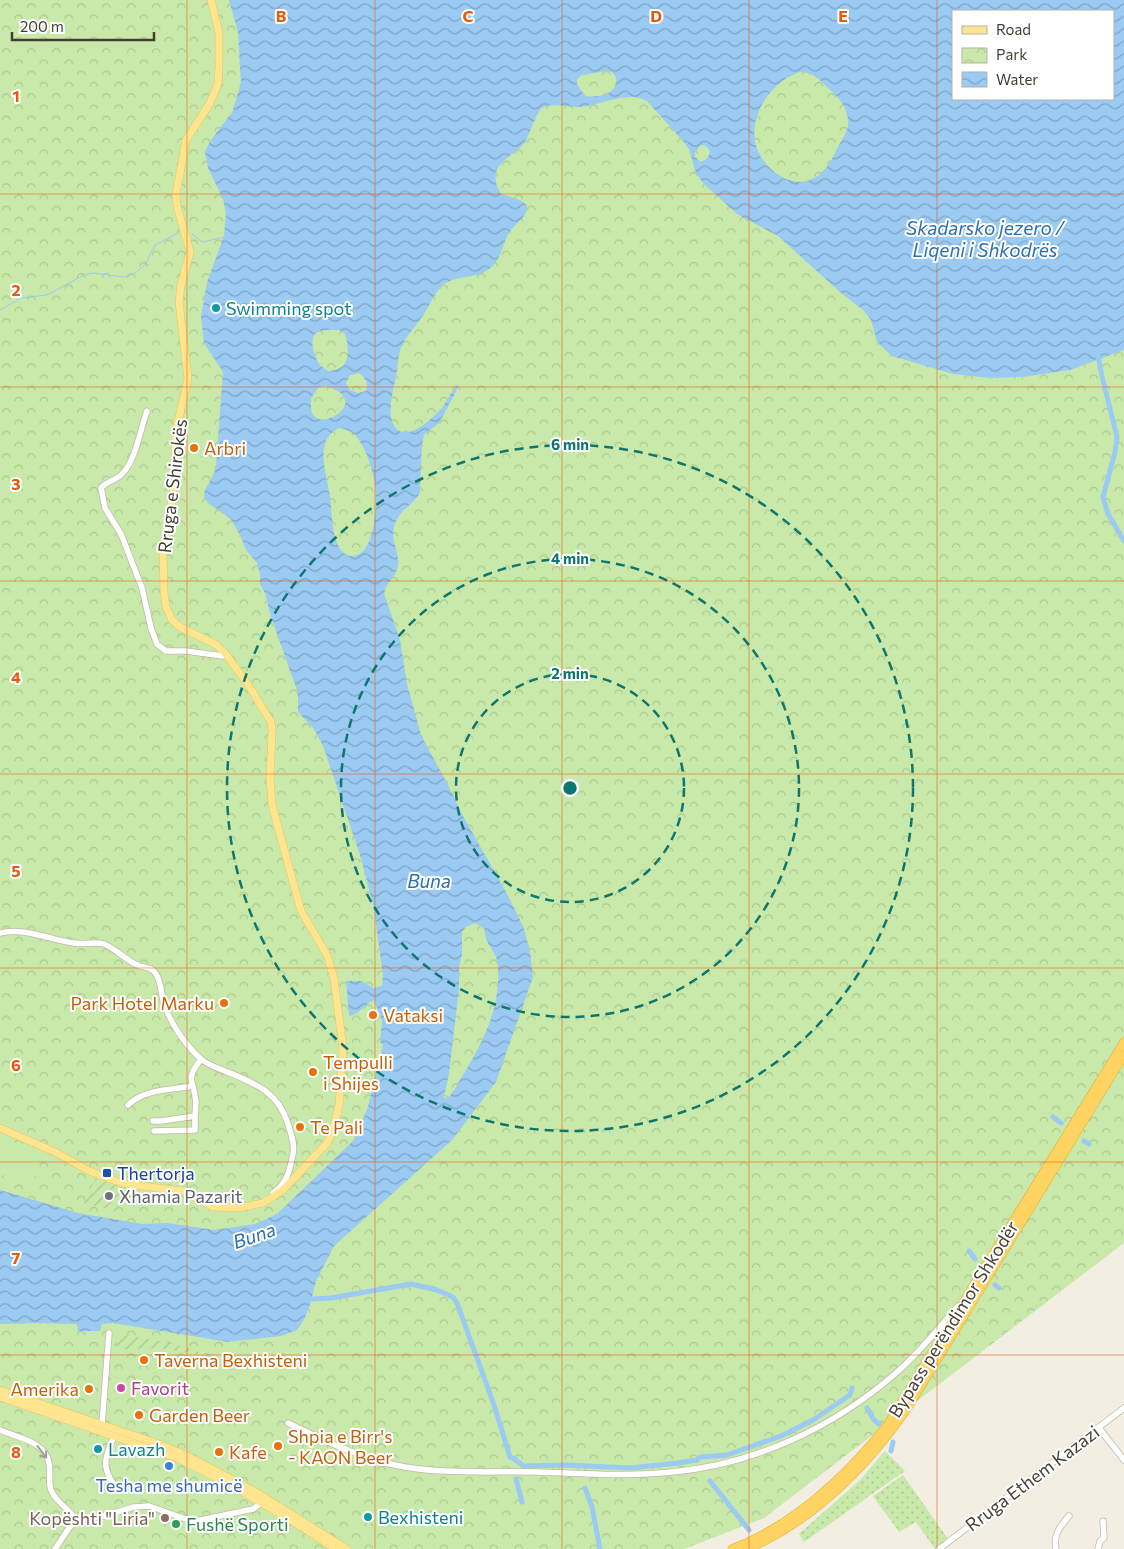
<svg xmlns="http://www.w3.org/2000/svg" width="1124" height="1549" font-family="Commissioner,sans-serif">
	<defs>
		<pattern id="grass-dots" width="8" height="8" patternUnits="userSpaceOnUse" patternTransform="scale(1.25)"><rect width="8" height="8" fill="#c8e9a9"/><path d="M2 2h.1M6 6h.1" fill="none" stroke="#adc992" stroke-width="1.8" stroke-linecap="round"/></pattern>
		<pattern id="park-crowns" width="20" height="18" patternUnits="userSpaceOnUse" patternTransform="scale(1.25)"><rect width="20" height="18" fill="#c8e9a9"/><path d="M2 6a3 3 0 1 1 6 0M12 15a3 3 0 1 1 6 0" fill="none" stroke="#adc992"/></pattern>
		<pattern id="garden-furrows" width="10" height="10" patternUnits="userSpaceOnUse" patternTransform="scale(1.25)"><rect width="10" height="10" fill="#c8e9a9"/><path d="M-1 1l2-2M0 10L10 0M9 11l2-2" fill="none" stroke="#adc992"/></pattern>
		<pattern id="water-waves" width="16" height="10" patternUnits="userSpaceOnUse" patternTransform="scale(1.25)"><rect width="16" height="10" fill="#9bcaf2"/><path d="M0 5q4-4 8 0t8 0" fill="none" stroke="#80a5c5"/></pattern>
	</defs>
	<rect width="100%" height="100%" fill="#f2eee2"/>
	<!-- grass -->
	<path fill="url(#grass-dots)" d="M 885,1451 L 905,1471 L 804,1542 L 799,1534 L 860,1480 Z
		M 903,1475 L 948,1539 L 937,1549 L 935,1549 L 916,1522 L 899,1532 L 873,1496 Z"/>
	<!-- park -->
	<path fill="url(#park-crowns)" fill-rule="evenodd" d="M 0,0 L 1124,0 L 1124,1243 L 764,1518 L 684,1549 L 0,1549 ZM 953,11 L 1113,11 L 1113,99 L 953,99 Z"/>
	<!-- garden -->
	<path fill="url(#garden-furrows)" d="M 96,1178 L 119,1187 L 117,1211 L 84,1203 Z
		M 118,1334 C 157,1340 212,1348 241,1376 C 199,1348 165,1346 116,1350 Z"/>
	<!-- pitch -->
	<path fill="#c8e9a9" d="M 0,1136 L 43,1154 L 31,1186 L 0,1174 Z"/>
	<!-- water -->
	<path fill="url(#water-waves)" fill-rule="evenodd" d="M 229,0 L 1124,0 L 1124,350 L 1070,370 L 1023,377 L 990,378 L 953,374 L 892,356 L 877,342 L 871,320 L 864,311 L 840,292 L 778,236 L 737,214 L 703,183 L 696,173 L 689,149 L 682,140 L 647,101 C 627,89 598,107 576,107 C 567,106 550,103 542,108 C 537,112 530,132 527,139 C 517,158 482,162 501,194 L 520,200 L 527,205 C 528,216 518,222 511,230 C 502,242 502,260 489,269 C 475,280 452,274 440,288 C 435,293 427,310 422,317 C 415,328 405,336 401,348 C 398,356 398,363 397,371 C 395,386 383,418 398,430 C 410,440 434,417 442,408 C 447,401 451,392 457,385 L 459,386 L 439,423 L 424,435 L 422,444 L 420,492 C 415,503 403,508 397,519 C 387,539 400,549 398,565 C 397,576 386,582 384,593 L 400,640 L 407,684 L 421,735 L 449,787 L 463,816 L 506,892 L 523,926 L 530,951 L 533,977 L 496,1082 L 452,1140 L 334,1246 L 316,1281 L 310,1305 L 304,1320 L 297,1330 L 281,1336 L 228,1342 L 113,1323 L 102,1324 L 100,1331 L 78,1331 L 77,1324 L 36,1323 L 0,1324 L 0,1190 L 78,1213 L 142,1224 L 167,1223 L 215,1230 L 255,1224 L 277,1214 L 353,1141 L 368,1107 L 383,1045 L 380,1042 L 382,1021 L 374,1000 C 365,1003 362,1014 349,1016 L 346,981 L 362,981 L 373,988 L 382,986 L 383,975 L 374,909 L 360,855 L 323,746 L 314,729 L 298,712 L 298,693 L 271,617 L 265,593 L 260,584 L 260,574 L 257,563 L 246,550 L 240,535 L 231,519 L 208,503 C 199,493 208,487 212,477 C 214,474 215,469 216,465 L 223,372 L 204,343 L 201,317 L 207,282 L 224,236 L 226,213 L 223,199 L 208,168 L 205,152 L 208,145 L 222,125 L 232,113 L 241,83 L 238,32 ZM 1113,11 L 1113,99 L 953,99 L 953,11 ZM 607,71 C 612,72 614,73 616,78 C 620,94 596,98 585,96 L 577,84 L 577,79 L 582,75 ZM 800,72 C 813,72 819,79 828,88 C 838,97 846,105 848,119 C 850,129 843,138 838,147 C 833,157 828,168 819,175 C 799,190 776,178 763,160 C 740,128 766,83 800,72 ZM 704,145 L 709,149 C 711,155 707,160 701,162 L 695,157 L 695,152 L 700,146 ZM 332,330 L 339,330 L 345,334 C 350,352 351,370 328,371 C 326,369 323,368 321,366 C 315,360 308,339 316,333 C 321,330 327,330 332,330 ZM 359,373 C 365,377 369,383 366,391 L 358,393 L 350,390 L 346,383 L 350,375 ZM 325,386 C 369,398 330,428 315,417 C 310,413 311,404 311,398 L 318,388 ZM 339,428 C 345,429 351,431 356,436 C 366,448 373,470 375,485 C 377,501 376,555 353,556 C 331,557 332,511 330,497 C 327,475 313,440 339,428 ZM 475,923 L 484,928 C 485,933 485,938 488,943 C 492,951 498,957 498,967 C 501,1007 482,1045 461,1078 C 457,1085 453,1094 446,1099 L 444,1097 L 449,1074 L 459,988 L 459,967 L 462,954 L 462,932 L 466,927 Z"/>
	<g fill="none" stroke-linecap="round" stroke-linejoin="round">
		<!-- stream -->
		<path stroke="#9bcaf2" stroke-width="1" d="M 192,234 L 202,242 L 225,237
			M 0,310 L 21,298 L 47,295 L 84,275 L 93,273 L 124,277 L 134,274 L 145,265 L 155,245 L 178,233"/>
		<!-- canal -->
		<path stroke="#9bcaf2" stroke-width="5" d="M 1098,354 L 1101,372 L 1117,437 L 1115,452 L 1103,497 L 1108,514 L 1124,541
			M 1053,1117 L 1061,1123
			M 1084,1141 L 1089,1144
			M 969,1251 L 975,1259
			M 995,1285 L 999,1288
			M 312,1299 L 331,1298 L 411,1284 L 437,1290 L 453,1297 L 457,1303 L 494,1405 L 510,1457 C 517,1459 519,1464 524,1466 L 567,1465 L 630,1468 L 677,1463 L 697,1460 L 700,1457 L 727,1455 L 781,1436 L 813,1420 L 850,1395 L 852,1388
			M 867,1408 L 874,1420 L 879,1424
			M 891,1451 L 893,1442
			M 516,1479 L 522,1502
			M 710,1481 L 749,1530
			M 585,1488 L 592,1507 L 600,1549"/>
		<defs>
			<path id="minor" d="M 147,411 C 140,430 136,459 123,473 C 117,480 107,481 101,488 L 105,508 L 121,534 L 142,588 L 151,628 L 157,644 L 166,651 L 186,651 L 223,656 L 226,654
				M 0,933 C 25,927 50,940 74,943 C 84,945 95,941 104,944 C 117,949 127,962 140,966 C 146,968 152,967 156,974 C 162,983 161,997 165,1007 C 172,1025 186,1046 201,1059 C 208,1065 217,1068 225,1071 C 254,1083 278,1091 288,1124 C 291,1133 295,1144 293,1154 C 290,1170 287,1183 273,1193
				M 193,1086 C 188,1075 195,1068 201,1059
				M 128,1105 C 144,1089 171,1090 193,1086 L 196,1101 L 195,1116
				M 153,1121 L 161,1121 L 195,1116 L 195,1130 L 154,1131
				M 288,1423 C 321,1439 354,1455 390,1464 C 437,1475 488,1471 536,1472 C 582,1473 627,1477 672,1472 C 756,1464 834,1427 896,1373 C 919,1353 938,1329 958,1306
				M 102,1424 L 109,1333
				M 1099,1428 L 1124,1460
				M 0,1430 C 18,1438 45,1441 49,1463 C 51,1472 48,1482 51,1490 C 55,1502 70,1509 76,1520
				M 113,1483 C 100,1465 107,1454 114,1436
				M 55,1549 L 69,1528 L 76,1520 L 104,1516 L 134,1507 L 149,1506 L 183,1518 L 196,1521 L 253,1509 L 261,1503
				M 939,1549 L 1124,1408
				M 1056,1549 C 1053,1534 1060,1527 1069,1516
				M 1098,1549 L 1100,1541 L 1104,1538 L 1103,1521"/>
			<path id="major" d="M 0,1128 L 57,1153 L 89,1171 L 116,1181 L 126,1184 L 182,1191 L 213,1207 L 237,1208 L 263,1203 L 283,1190 L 327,1143 L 332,1133 L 339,1106 L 343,1049 L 334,978 L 327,955 L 301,911 L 272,805 L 270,778 L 272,732 L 271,722 L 249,686 L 225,653 L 215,644 L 180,627 L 172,620 L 166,607 L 164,593 L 163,554 L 176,476 L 175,434 L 188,379 L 179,302 L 181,285 L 190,252 L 177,206 L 176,195 L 186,140 L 210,103 L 218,84 L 219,66 L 219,33 L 211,0
				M 0,1390 L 159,1444 L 186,1455 L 254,1491 L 347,1549
				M 0,1397 L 177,1458 L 229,1484 L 292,1521 L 336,1549"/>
			<path id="highway" d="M 732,1549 C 796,1524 846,1477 888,1424 L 1124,1042
				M 748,1549 C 813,1520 864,1470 905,1412 L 1124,1055"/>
		</defs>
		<!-- minor casing -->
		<use href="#minor" stroke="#c1b9a8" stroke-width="7"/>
		<!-- major casing -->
		<use href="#major" stroke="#e8c55b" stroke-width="8"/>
		<!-- highway casing -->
		<use href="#highway" stroke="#e3aa2c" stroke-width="9"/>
		<!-- minor -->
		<use href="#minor" stroke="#fff" stroke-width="5.5"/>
		<!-- major -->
		<use href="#major" stroke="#ffe58f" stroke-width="7"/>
		<!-- highway -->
		<use href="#highway" stroke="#ffd361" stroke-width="8"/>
	</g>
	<!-- one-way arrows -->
	<defs><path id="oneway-shaft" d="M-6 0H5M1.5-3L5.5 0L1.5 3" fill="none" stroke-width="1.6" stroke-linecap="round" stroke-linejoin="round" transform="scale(1.25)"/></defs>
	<use stroke="#a29e99" href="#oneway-shaft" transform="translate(42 1452) rotate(52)"/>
	<!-- grid -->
	<path fill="none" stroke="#e8590c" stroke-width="1" stroke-opacity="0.55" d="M 187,0 L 187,1549M 375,0 L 375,1549M 562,0 L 562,1549M 749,0 L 749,1549M 937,0 L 937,1549M 0,194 L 1124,194M 0,387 L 1124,387M 0,581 L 1124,581M 0,774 L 1124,774M 0,968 L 1124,968M 0,1162 L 1124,1162M 0,1355 L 1124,1355"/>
	<!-- distance rings -->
	<g fill="none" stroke="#0f766e" stroke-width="2.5" stroke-dasharray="9 6">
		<circle cx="570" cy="788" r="114"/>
		<circle cx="570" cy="788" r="229"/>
		<circle cx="570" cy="788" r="343"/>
	</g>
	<!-- markers -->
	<g fill="#0f9aa8" stroke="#fff" stroke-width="2">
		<circle cx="216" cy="308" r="5"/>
		<circle cx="98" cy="1449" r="5"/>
		<circle cx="368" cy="1517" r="5"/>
	</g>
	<g fill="#e8710a" stroke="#fff" stroke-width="2">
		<circle cx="194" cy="448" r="5"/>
		<circle cx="224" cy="1003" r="5"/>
		<circle cx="373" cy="1015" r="5"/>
		<circle cx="313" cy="1072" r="5"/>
		<circle cx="300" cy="1127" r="5"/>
		<circle cx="144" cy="1360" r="5"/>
		<circle cx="89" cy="1389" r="5"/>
		<circle cx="139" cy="1415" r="5"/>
		<circle cx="278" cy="1446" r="5"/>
		<circle cx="219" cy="1452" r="5"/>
	</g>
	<rect fill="#1a4fb4" stroke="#fff" stroke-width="2" x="102" y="1168" width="10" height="10" rx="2.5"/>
	<circle fill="#6b7280" stroke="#fff" stroke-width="2" cx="109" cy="1196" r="5"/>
	<circle fill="#d1479c" stroke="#fff" stroke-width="2" cx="121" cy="1388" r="5"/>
	<circle fill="#3f7fe0" stroke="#fff" stroke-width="2" cx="169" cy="1466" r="5"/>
	<circle fill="#8d6e63" stroke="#fff" stroke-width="2" cx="165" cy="1518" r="5"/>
	<circle fill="#2e9e5b" stroke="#fff" stroke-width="2" cx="176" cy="1524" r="5"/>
	<g text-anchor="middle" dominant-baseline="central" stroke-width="4" stroke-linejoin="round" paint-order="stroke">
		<!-- culture labels -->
		<g font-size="18" fill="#0d838f" stroke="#fff" text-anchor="start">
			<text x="226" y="308">Swimming spot</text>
			<text x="108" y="1449">Lavazh</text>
			<text x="378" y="1517">Bexhisteni</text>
		</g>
		<!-- food labels -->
		<g font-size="18" fill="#c56008" stroke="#fff" text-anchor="start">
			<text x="204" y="448">Arbri</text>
			<text x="214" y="1003" text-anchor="end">Park Hotel Marku</text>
			<text x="383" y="1015">Vataksi</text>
			<text x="323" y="1062">Tempulli<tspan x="323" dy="21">i Shijes</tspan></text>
			<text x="310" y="1127">Te Pali</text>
			<text x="154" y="1360">Taverna Bexhisteni</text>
			<text x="79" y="1389" text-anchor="end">Amerika</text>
			<text x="149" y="1415">Garden Beer</text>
			<text x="288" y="1436">Shpia e Birr's<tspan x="288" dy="21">- KAON Beer</tspan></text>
			<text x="229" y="1452">Kafe</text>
		</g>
		<!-- street labels -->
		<g font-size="18" fill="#443e33" stroke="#fff">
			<text transform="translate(172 486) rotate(-83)">Rruga e Shirokës</text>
			<text transform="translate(953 1319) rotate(-58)">Bypass perëndimor Shkodër</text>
			<text transform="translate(1032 1478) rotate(-37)">Rruga Ethem Kazazi</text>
		</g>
		<!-- transit labels -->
		<g font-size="18" fill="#164399" stroke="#fff" text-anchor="start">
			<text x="117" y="1173">Thertorja</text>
		</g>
		<!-- worship labels -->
		<g font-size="18" fill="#5b616d" stroke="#fff" text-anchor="start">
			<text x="119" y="1196">Xhamia Pazarit</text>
		</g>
		<!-- hotel labels -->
		<g font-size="18" fill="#b23c85" stroke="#fff" text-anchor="start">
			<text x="131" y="1388">Favorit</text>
		</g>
		<!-- shop labels -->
		<g font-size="18" fill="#366cbe" stroke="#fff">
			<text x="169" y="1485">Tesha me shumicë</text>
		</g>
		<!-- education labels -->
		<g font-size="18" fill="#785e54" stroke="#fff" text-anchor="end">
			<text x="155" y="1518">Kopështi "Liria"</text>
		</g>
		<!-- leisure labels -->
		<g font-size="18" fill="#27864d" stroke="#fff" text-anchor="start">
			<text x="186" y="1524">Fushë Sporti</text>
		</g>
		<!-- water labels -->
		<g font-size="19" font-style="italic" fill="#2970b3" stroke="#fff">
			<text x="985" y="227">Skadarsko jezero /<tspan x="985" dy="22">Liqeni i Shkodrës</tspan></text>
			<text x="429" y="880">Buna</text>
			<text transform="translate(254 1235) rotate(-19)">Buna</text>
		</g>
	</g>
	<g font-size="16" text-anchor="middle" font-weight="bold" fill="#e8590c" stroke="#fff" stroke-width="4" stroke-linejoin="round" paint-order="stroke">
		<text x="281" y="22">B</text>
		<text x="468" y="22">C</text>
		<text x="656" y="22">D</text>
		<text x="843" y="22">E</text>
		<text x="16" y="102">1</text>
		<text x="16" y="296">2</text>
		<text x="16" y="490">3</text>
		<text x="16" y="683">4</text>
		<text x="16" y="877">5</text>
		<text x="16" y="1071">6</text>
		<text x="16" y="1264">7</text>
		<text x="16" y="1458">8</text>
	</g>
	<circle cx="570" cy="788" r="8" fill="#0f766e" stroke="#fff" stroke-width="2.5"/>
	<g font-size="15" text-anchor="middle" font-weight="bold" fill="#0f766e" stroke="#fff" stroke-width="4" stroke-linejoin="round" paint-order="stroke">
		<text x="570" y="450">6 min</text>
		<text x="570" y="564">4 min</text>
		<text x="570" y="679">2 min</text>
	</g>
	<!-- legend -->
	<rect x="952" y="10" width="162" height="90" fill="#ffffff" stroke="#b4b2ad"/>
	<rect x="962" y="26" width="25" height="8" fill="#ffe58f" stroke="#b4b2ad"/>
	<text x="996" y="35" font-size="15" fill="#443e33">Road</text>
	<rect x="962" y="48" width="25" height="15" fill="url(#park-crowns)" stroke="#b4b2ad"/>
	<text x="996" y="60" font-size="15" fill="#443e33">Park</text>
	<rect x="962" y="72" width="25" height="15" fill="url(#water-waves)" stroke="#b4b2ad"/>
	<text x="996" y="85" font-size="15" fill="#443e33">Water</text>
	<!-- scale -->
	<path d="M12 32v8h142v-8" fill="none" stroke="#443e33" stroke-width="2.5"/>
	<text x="20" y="32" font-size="15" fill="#443e33" stroke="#ffffff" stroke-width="4" paint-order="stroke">200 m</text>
</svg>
